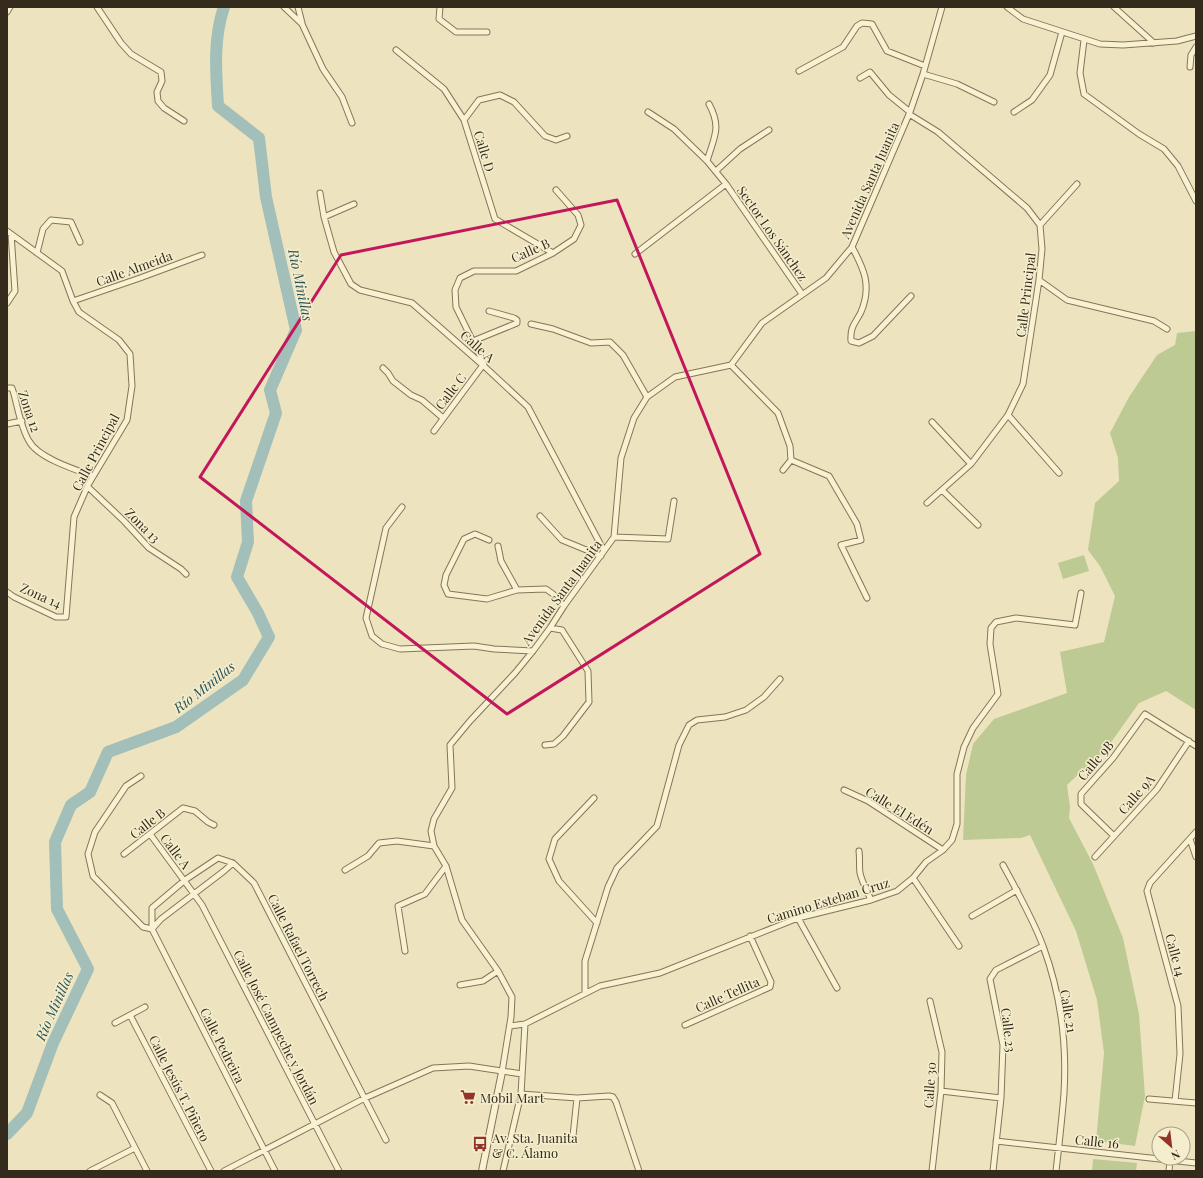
<svg xmlns="http://www.w3.org/2000/svg" width="1203" height="1178" font-family="'Playfair Display',serif">
	<rect width="100%" height="100%" fill="#ede4bf"/>
	<!-- green -->
	<path fill="#beca93" d="M 1196,331 L 1196,710 L 1166,691 L 1139,703 L 1107,748 L 1067,785 L 1070,807 L 1069,818 L 1093,864 L 1123,938 L 1139,1014 L 1145,1096 L 1135,1146 L 1096,1141 L 1104,1053 L 1097,1000 L 1076,931 L 1030,835 L 1021,838 L 963,840 L 966,775 L 973,744 L 994,719 L 1067,693 L 1060,652 L 1104,642 L 1115,596 L 1100,566 L 1088,550 L 1095,503 L 1119,481 L 1118,458 L 1110,433 L 1129,397 L 1157,355 L 1175,345 L 1177,333 Z
		M 1084,555 L 1089,571 L 1063,579 L 1058,563 Z
		M 1093,1159 L 1137,1163 L 1136,1171 L 1092,1171 Z"/>
	<g fill="none" stroke-linecap="round" stroke-linejoin="round">
		<!-- river -->
		<path stroke="#a2bfb9" stroke-width="12" d="M 7,1134 L 27,1113 L 53,1043 L 88,969 L 57,909 L 55,842 L 71,805 L 90,792 L 108,752 L 176,727 L 243,680 L 269,637 L 258,613 L 237,577 L 248,542 L 246,501 L 276,413 L 270,390 L 296,330 L 266,197 L 259,138 L 218,106 C 216,73 213,39 224,7"/>
		<defs>
			<path id="minor" d="M 97,7 L 121,43 L 131,54 L 161,72 L 162,81 L 157,92 L 158,101 L 164,108 L 184,121
				M 284,7 L 302,24 L 323,69 L 342,97 L 352,123
				M 298,7 L 302,23
				M 440,7 L 439,19 L 456,32 L 487,32
				M 1007,7 L 1023,19 L 1100,44 L 1123,45 L 1177,41 L 1196,36
				M 1114,7 L 1154,43
				M 7,12 L 10,7
				M 1084,40 L 1080,73 L 1084,94 L 1139,134 L 1164,149 L 1178,166 L 1196,201
				M 396,50 L 444,89 L 464,120 L 495,219 L 553,253
				M 1190,67 L 1191,55 L 1196,47
				M 799,71 L 843,47 L 857,26 L 862,23 L 872,24 L 887,51 L 925,66
				M 923,74 L 957,84 L 994,102
				M 860,78 L 870,72 L 889,95 L 910,112
				M 709,104 C 722,128 714,137 707,161 L 726,184 L 802,294
				M 648,112 L 674,129 L 707,161
				M 1014,112 L 1032,100 L 1050,75 L 1062,32
				M 909,114 L 938,132 L 1027,208 L 1040,225 L 1042,249 L 1039,280 L 1023,384 L 1008,415 L 971,464 L 927,503
				M 464,120 L 479,100 L 500,95 L 514,102 L 545,136 L 556,140 L 567,136
				M 716,171 L 740,149 L 769,130
				M 320,193 L 324,217 L 334,252 L 351,284 L 360,290 L 412,303 L 485,367 L 528,407 L 604,551
				M 324,217 L 354,204
				M 1040,225 L 1077,184
				M 7,231 L 62,271 L 73,301 L 79,312 L 119,340 L 130,354 L 132,386 L 127,420 L 88,485 L 74,517 L 66,617 L 56,617 L 14,597 L 7,592
				M 852,247 C 864,269 872,286 861,312 C 855,324 850,326 851,341 L 859,343 L 873,336 L 911,296
				M 37,253 L 43,229 L 51,220 L 71,222 L 80,242
				M 635,254 L 726,184
				M 1039,280 L 1067,300 L 1154,321 L 1167,329
				M 73,301 L 140,278 L 202,255
				M 7,303 L 15,291 L 11,234
				M 531,324 L 553,329 L 591,343 L 610,342 L 623,355 L 647,397
				M 473,341 L 517,323 L 517,320 L 514,318 L 489,311
				M 484,364 L 456,307 L 455,290 L 460,278 L 474,271 L 516,271 L 553,253 L 574,239 L 581,225 L 578,215 L 556,190
				M 731,365 L 778,413 L 790,446 L 791,460 L 783,470
				M 383,368 L 388,373 L 393,381 L 411,395 L 422,400 L 443,418
				M 7,388 L 12,388 L 14,394 C 18,409 21,428 29,441 C 38,458 76,470 93,476
				M 1008,415 L 1059,473
				M 932,422 L 971,464
				M 7,424 L 22,421
				M 434,431 L 483,365
				M 791,460 L 829,476 L 857,524 L 861,540 L 841,545 L 867,598
				M 88,487 L 124,521 L 149,548 L 181,569 L 186,574
				M 942,490 L 978,525
				M 402,507 L 386,528 L 366,618 L 372,636 L 382,644 L 400,649 L 474,646 L 494,649 L 533,651
				M 540,516 L 562,540 L 601,556
				M 614,537 L 668,539 L 674,501
				M 489,540 L 475,534 L 464,539 L 446,575 L 444,585 L 448,594 L 487,599 L 517,590 L 546,589 L 553,594 L 564,606
				M 498,546 L 501,561 L 517,590
				M 545,745 L 554,744 L 563,736 L 589,702 L 588,671 L 562,630 L 550,628
				M 141,776 L 126,786 L 95,832 L 88,854 L 93,876 L 143,927 L 152,929
				M 844,790 L 868,801 L 943,850
				M 594,798 L 555,839 L 549,859 L 559,881 L 597,923
				M 150,834 L 202,905 L 339,1171
				M 1114,836 L 1081,804 L 1081,794 L 1113,758 L 1145,714 L 1196,746
				M 1190,839 L 1196,857
				M 859,851 C 860,858 859,866 860,873 C 862,882 867,891 871,900
				M 124,854 L 183,808 L 195,811 L 208,822 L 214,825
				M 1095,857 L 1157,789 L 1189,741
				M 233,863 L 218,858 L 185,880 L 152,908 L 152,929 L 275,1171
				M 1003,865 C 1017,891 1033,919 1043,946 C 1060,992 1067,1044 1064,1093 C 1062,1119 1059,1145 1056,1171
				M 345,870 L 368,856 L 379,843 L 397,841 L 434,846
				M 913,878 L 959,946
				M 972,916 L 1017,890
				M 798,918 L 837,988
				M 152,929 L 161,919 L 224,871 L 233,863 L 254,883 L 386,1140
				M 405,951 L 398,906 L 425,894 L 446,866
				M 460,985 L 483,981 L 498,971
				M 585,993 L 585,961 L 608,887 L 617,868 L 657,826 L 679,745 L 689,725 L 697,720 L 725,717 L 746,710 L 764,697 L 780,679
				M 930,1001 L 942,1052 L 941,1091 L 932,1171
				M 130,1015 L 211,1171
				M 115,1023 L 145,1007
				M 685,1025 L 770,987 L 771,982 L 750,936
				M 510,1026 L 525,1024 L 600,986 L 660,973 L 798,918 L 871,900 L 897,891 L 913,878 L 926,862 L 943,850 L 952,840 L 957,824 L 957,774 L 964,747 L 973,728 L 998,694 L 990,644 L 991,628 L 996,622 L 1016,618 L 1075,625 L 1081,593
				M 502,1072 L 511,1017 L 512,997 L 498,971 L 462,920 L 446,866 L 434,846 L 431,831 L 434,819 L 452,788 L 450,745 L 470,721 L 515,673 L 533,651 L 550,628 L 564,606 L 614,537 L 621,458 L 634,418 L 647,397 L 675,377 L 731,365 L 762,323 L 826,278 L 852,247 L 910,112 L 923,74 L 942,7
				M 941,1091 L 1001,1098
				M 521,1094 L 577,1098 L 609,1096 L 613,1097 L 616,1102 L 639,1171
				M 100,1095 L 112,1103 L 147,1171
				M 1149,1099 L 1196,1103
				M 1175,1101 L 1180,1054 L 1178,1006 L 1147,891 L 1150,883 L 1196,832
				M 559,1140 L 573,1136 L 577,1098
				M 996,1141 L 1196,1163
				M 90,1171 L 135,1148
				M 224,1171 L 365,1098 L 433,1068 L 469,1066 L 522,1074
				M 503,1171 L 521,1094 L 525,1024
				M 993,1171 L 1001,1098 L 1003,1045 L 990,979 L 996,970 L 1043,946
				M 1169,1171 L 1170,1160"/>
			<path id="tertiary" d="M 482,1171 L 502,1072"/>
		</defs>
		<!-- minor casing -->
		<use href="#minor" stroke="#857558" stroke-width="7"/>
		<!-- tertiary casing -->
		<use href="#tertiary" stroke="#857558" stroke-width="8"/>
		<!-- minor -->
		<use href="#minor" stroke="#f8f1d2" stroke-width="5"/>
		<!-- tertiary -->
		<use href="#tertiary" stroke="#f8f1d2" stroke-width="6"/>
	</g>
	<!-- marked area -->
	<path fill="none" stroke="#c2185b" stroke-width="3" stroke-linejoin="round" d="M 617,200 L 760,554 L 507,714 L 200,477 L 341,255 Z"/>
	<!-- icons -->
	<defs>
		<symbol id="supermarket-bare" viewBox="-9 -9 18 18"><path d="M-6-5.5h2.5l.6 2H6L4.5 2H-2.5L-4.4-4H-6ZM-1.5 3.2a1.3 1.3 0 1 0 .1 0ZM3 3.2a1.3 1.3 0 1 0 .1 0Z" fill="#933429" stroke="#f5eece" stroke-width="2.5" paint-order="stroke"/></symbol>
		<symbol id="bus-bare" viewBox="-9 -9 18 18"><path d="M-5-6H5V4H4V6H2V4H-2V6H-4V4H-5ZM-3.5-4V0h7V-4ZM-3.5 1.2v1.5H-2V1.2ZM2 1.2v1.5H3.5V1.2Z" fill="#933429" stroke="#f5eece" stroke-width="2.5" paint-order="stroke"/></symbol>
	</defs>
	<g fill-rule="evenodd">
		<use href="#supermarket-bare" x="457" y="1086" width="22" height="22"/>
		<use href="#bus-bare" x="469" y="1133" width="22" height="22"/>
	</g>
	<g text-anchor="middle" dominant-baseline="central" stroke-width="3" stroke-linejoin="round" paint-order="stroke">
		<!-- street labels -->
		<g font-size="13" fill="#352b1c" stroke="#f5eece">
			<text transform="translate(485 151) rotate(73)">Calle D</text>
			<text transform="translate(869 180) rotate(-66)">Avenida Santa Juanita</text>
			<text transform="translate(773 233) rotate(55)">Sector Los Sánchez</text>
			<text transform="translate(530 250) rotate(-24)">Calle B</text>
			<text transform="translate(134 268) rotate(-20)">Calle Almeida</text>
			<text transform="translate(1025 295) rotate(-83)">Calle Principal</text>
			<text transform="translate(478 346) rotate(42)">Calle A</text>
			<text transform="translate(450 391) rotate(-53)">Calle C</text>
			<text transform="translate(30 411) rotate(71)">Zona 12</text>
			<text transform="translate(95 452) rotate(-62)">Calle Principal</text>
			<text transform="translate(143 525) rotate(45)">Zona 13</text>
			<text transform="translate(561 592) rotate(-54)">Avenida Santa Juanita</text>
			<text transform="translate(41 595) rotate(24)">Zona 14</text>
			<text transform="translate(1095 760) rotate(-50)">Calle 9B</text>
			<text transform="translate(1136 794) rotate(-49)">Calle 9A</text>
			<text transform="translate(900 810) rotate(32)">Calle El Edén</text>
			<text transform="translate(147 823) rotate(-38)">Calle B</text>
			<text transform="translate(176 851) rotate(53)">Calle A</text>
			<text transform="translate(828 900) rotate(-17)">Camino Esteban Cruz</text>
			<text transform="translate(299 947) rotate(63)">Calle Rafael Torrech</text>
			<text transform="translate(1176 955) rotate(75)">Calle 14</text>
			<text transform="translate(727 994) rotate(-24)">Calle Tellita</text>
			<text transform="translate(1069 1011) rotate(80)">Calle 21</text>
			<text transform="translate(277 1027) rotate(63)">Calle José Campeche y Jordán</text>
			<text transform="translate(1009 1030) rotate(83)">Calle 23</text>
			<text transform="translate(223 1045) rotate(63)">Calle Pedreira</text>
			<text transform="translate(929 1085) rotate(-86)">Calle 30</text>
			<text transform="translate(180 1088) rotate(63)">Calle Jesús T. Piñero</text>
			<text transform="translate(1097 1141) rotate(6)">Calle 16</text>
		</g>
		<!-- poi labels -->
		<g font-size="13" fill="#352b1c" stroke="#f5eece" text-anchor="start">
			<text x="480" y="1097">Mobil Mart</text>
			<text x="492" y="1137">Av. Sta. Juanita<tspan x="492" dy="15">&amp; C. Álamo</tspan></text>
		</g>
		<!-- water labels -->
		<g font-size="14" font-style="italic" fill="#2b5354" stroke="#f5eece">
			<text transform="translate(301 285) rotate(78)">Río Minillas</text>
			<text transform="translate(204 687) rotate(-38)">Río Minillas</text>
			<text transform="translate(54 1006) rotate(-66)">Río Minillas</text>
		</g>
	</g>
	<!-- border -->
	<rect width="1203" height="1178" fill="none" stroke="#352b1c" stroke-width="16"/>
	<!-- north arrow -->
	<g transform="translate(1171 1146) rotate(152)"><circle r="19" fill="#f5eece" stroke="#a8a087"/>
	<path d="M0-3L7 15L0 10L-7 15Z" fill="#933429"/>
	<text y="-6" font-size="11" font-weight="bold" text-anchor="middle" fill="#352b1c">N</text>
	</g>
</svg>
